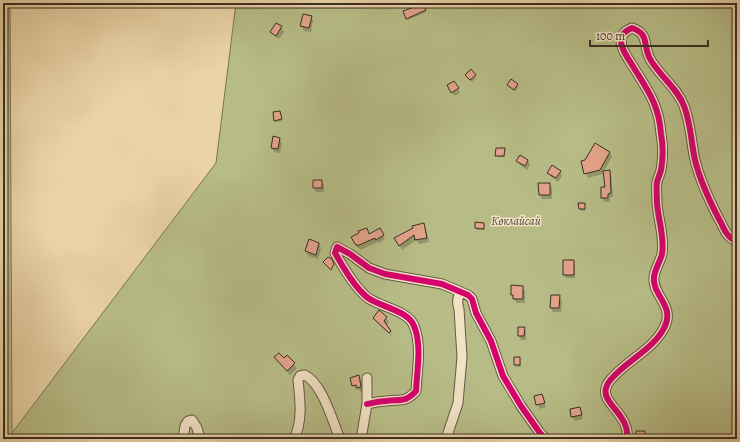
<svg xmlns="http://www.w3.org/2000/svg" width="740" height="442" font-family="Alegreya,serif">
	<rect width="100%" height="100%" fill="#ead3a6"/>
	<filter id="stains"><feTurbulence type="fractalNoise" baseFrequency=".005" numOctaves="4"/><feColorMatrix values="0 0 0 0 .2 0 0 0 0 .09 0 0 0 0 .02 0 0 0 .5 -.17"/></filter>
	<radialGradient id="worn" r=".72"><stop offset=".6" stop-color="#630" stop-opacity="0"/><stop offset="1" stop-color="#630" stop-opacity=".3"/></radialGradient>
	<!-- green -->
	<path fill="#b7bc86" stroke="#787556" d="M 3,3 L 10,3 L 12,433 L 216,163 L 236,3 L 737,3 L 737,439 L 3,439 Z"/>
	<!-- shadow -->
	<path fill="#0003" d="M 423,5 L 426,12 L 408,20 L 404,12 Z
		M 311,17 L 313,21 L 311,32 L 304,31 L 301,26 Z
		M 281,27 L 284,32 L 279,39 L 274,36 L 271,32 Z
		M 475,75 L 476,77 L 472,82 L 467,77 Z
		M 454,82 L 460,93 L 454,96 L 448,85 Z
		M 508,85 L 517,85 L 518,87 L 515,91 Z
		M 280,114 L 282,121 L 276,122 L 275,120 Z
		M 279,139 L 282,143 L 280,153 L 274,152 L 272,148 Z
		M 595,145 L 610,153 L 612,157 L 604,171 L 609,171 L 611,174 L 613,197 L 610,197 L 610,202 L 604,202 L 602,198 L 602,188 L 606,188 L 604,171 L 602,174 L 588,178 L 582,162 L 585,161 Z
		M 504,149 L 505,157 L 498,157 L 496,155 Z
		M 517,161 L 528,161 L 530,165 L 527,170 L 520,165 Z
		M 737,163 L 737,169 L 734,164 Z
		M 560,171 L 562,176 L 558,182 L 551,177 L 548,173 Z
		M 321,181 L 324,185 L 324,192 L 316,192 L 314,188 Z
		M 549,184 L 552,188 L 552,199 L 542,199 L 540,195 Z
		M 579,204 L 584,204 L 585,211 L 581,211 Z
		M 484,223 L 484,230 L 477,230 L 476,228 Z
		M 424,225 L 426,229 L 429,242 L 419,244 L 416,240 L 402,250 L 398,243 Z
		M 379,229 L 385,239 L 379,243 L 378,242 L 360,250 L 359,248 L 358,248 L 356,244 Z
		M 319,243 L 321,248 L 318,259 L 309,256 L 306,251 Z
		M 573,261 L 575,265 L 575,278 L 566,278 L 564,275 Z
		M 512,286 L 522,287 L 525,291 L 525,303 L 517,303 L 512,295 Z
		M 559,296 L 562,301 L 561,312 L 553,312 L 551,308 Z
		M 374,318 L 386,318 L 389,322 L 386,325 L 392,336 L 376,322 Z
		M 524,328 L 526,332 L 526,340 L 521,340 L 519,336 Z
		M 287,356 L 297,368 L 290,375 L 275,357 L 284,359 Z
		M 515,358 L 520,358 L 521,367 L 516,367 Z
		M 359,377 L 361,381 L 363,391 L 360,392 L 359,389 L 356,390 L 351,379 Z
		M 542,395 L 546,407 L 540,409 L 537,404 Z
		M 580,409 L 583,419 L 575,421 L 572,416 Z
		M 645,432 L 646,434 L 651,435 L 654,439 L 637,439 Z"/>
	<!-- building -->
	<path fill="#e3a38a" stroke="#3a2e25" d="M 423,4 L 426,10 L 406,19 L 403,11 Z
		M 303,14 L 312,16 L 309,28 L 300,26 Z
		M 276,23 L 282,26 L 276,36 L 270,32 Z
		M 471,69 L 476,75 L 470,80 L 465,75 Z
		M 511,79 L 518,84 L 514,90 L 507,85 Z
		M 454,81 L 459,88 L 451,93 L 447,85 Z
		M 280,111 L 282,119 L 274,121 L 273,112 Z
		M 273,136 L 280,138 L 278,149 L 271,148 Z
		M 595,143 L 610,152 L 600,170 L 584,174 L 581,161 L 585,160 Z
		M 496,148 L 505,148 L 504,156 L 495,156 Z
		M 520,155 L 528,160 L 525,166 L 516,161 Z
		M 552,165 L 561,171 L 556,178 L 547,173 Z
		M 610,170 L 611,193 L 608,194 L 608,198 L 601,198 L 601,187 L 605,187 L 603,171 Z
		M 313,180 L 322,180 L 322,188 L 313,188 Z
		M 538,183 L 550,183 L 550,195 L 539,195 Z
		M 578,203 L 585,203 L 585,209 L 579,209 Z
		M 475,222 L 484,223 L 484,229 L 475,228 Z
		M 424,223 L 427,238 L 415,240 L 414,235 L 399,246 L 394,238 L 413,228 L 412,226 Z
		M 367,228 L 369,234 L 380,228 L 384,235 L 376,240 L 375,238 L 357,246 L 356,244 L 355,244 L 351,237 L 359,233 L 358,231 Z
		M 309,239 L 319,243 L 316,255 L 305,251 Z
		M 328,257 L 332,259 L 334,264 L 331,270 L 323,262 Z
		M 563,260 L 574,260 L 574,275 L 563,275 Z
		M 511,285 L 523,286 L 523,299 L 513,299 L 513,295 L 511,295 Z
		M 551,295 L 560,295 L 559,308 L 550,308 Z
		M 379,310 L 387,317 L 384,321 L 391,331 L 389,333 L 373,318 Z
		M 518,327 L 525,327 L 524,336 L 518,336 Z
		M 279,353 L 284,358 L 287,355 L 295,363 L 287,371 L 274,357 Z
		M 514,357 L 520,357 L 520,365 L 514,365 Z
		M 359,375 L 361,387 L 357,388 L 356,385 L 352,386 L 350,378 Z
		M 542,394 L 545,403 L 536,405 L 534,396 Z
		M 580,407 L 582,415 L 571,417 L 570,409 Z
		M 636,431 L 645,431 L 645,439 L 636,439 Z"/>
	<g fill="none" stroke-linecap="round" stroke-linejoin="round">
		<defs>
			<path id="street" d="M 367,404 C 373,403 380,401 386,401 C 401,399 405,403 416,391 C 417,370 422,345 414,326 C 409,311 381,307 368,298 C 355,288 343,267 335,253 L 337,247 L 350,254 L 369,268 L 385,274 L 442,284 L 468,295 L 472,299 L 476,313 L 491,341 L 503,376 L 521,406 L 540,433 L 546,439
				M 183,439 L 185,426 L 188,421 L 192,420 L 197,428 L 200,439
				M 294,439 C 303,421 300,399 298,380 L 300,376 L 305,375 C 323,385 332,420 340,439
				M 361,439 L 367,404 L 367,378
				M 446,439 L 458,403 L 462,357 L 459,309 C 457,303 457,297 461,292
				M 627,439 C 631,416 601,403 606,388 C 607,384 611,379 614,376 C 630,359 654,348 664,328 C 676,306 652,296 654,277 C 655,269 660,262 662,254 C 665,238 658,219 657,203 C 657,196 656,188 657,182 C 658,178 660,174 661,170 C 663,159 663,145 661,134 C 659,105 648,91 634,68 C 630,61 624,54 622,46 C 619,37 624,31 632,28 C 649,34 643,43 649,57 C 658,75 677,87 684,106 C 691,124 691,142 695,160 C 700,181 710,202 720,221 C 723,226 724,231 728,235 C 730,238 734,240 737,242"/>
		</defs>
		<!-- street casing -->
		<use href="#street" stroke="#665745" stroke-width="11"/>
		<!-- street -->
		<use href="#street" stroke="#f1e2c5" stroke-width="9"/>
		<defs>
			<path id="cycleway" d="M 367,404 C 373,403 380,401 386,401 C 401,399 405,403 416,391 C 417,370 422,345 414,326 C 409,311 381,307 368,298 C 355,288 343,267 335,253 L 337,247 L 350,254 L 369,268 L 385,274 L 442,284 L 468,295 L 472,299 L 476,313 L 491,341 L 503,376 L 521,406 L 540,433 L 546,439
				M 627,439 C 631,416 601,403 606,388 C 607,384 611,379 614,376 C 630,359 654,348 664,328 C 676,306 652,296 654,277 C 655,269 660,262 662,254 C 665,238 658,219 657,203 C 657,196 656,188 657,182 C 658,178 660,174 661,170 C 663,159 663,145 661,134 C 659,105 648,91 634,68 C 630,61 624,54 622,46 C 619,37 624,31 632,28 C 649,34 643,43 649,57 C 658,75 677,87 684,106 C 691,124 691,142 695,160 C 700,181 710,202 720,221 C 723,226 724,231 728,235 C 730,238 734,240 737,242"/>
		</defs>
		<!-- cycleway casing -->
		<use href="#cycleway" stroke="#f1e2c5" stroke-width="8"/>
		<!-- cycleway -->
		<use href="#cycleway" stroke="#d6006c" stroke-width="6"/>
	</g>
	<g text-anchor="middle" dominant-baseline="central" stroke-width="3" stroke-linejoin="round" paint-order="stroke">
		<!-- park labels -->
		<g font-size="12" font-style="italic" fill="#534a38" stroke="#f1e2c5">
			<text x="516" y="221">Көклайсай</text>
		</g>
	</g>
	<!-- margin -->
	<rect width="740" height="442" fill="none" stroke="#ead3a6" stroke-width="16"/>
	<rect x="4" y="4" width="732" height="434" fill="none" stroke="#3a2e25" stroke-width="2"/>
	<rect x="8" y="8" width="724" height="426" fill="none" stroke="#3a2e25"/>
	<!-- scale -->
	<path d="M590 40v6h118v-6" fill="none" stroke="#3a2e25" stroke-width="2"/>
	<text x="596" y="40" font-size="12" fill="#3a2e25" stroke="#f1e2c5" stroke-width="3" paint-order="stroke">100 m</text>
	<rect width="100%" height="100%" filter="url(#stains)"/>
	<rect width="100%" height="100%" fill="url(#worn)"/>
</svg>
